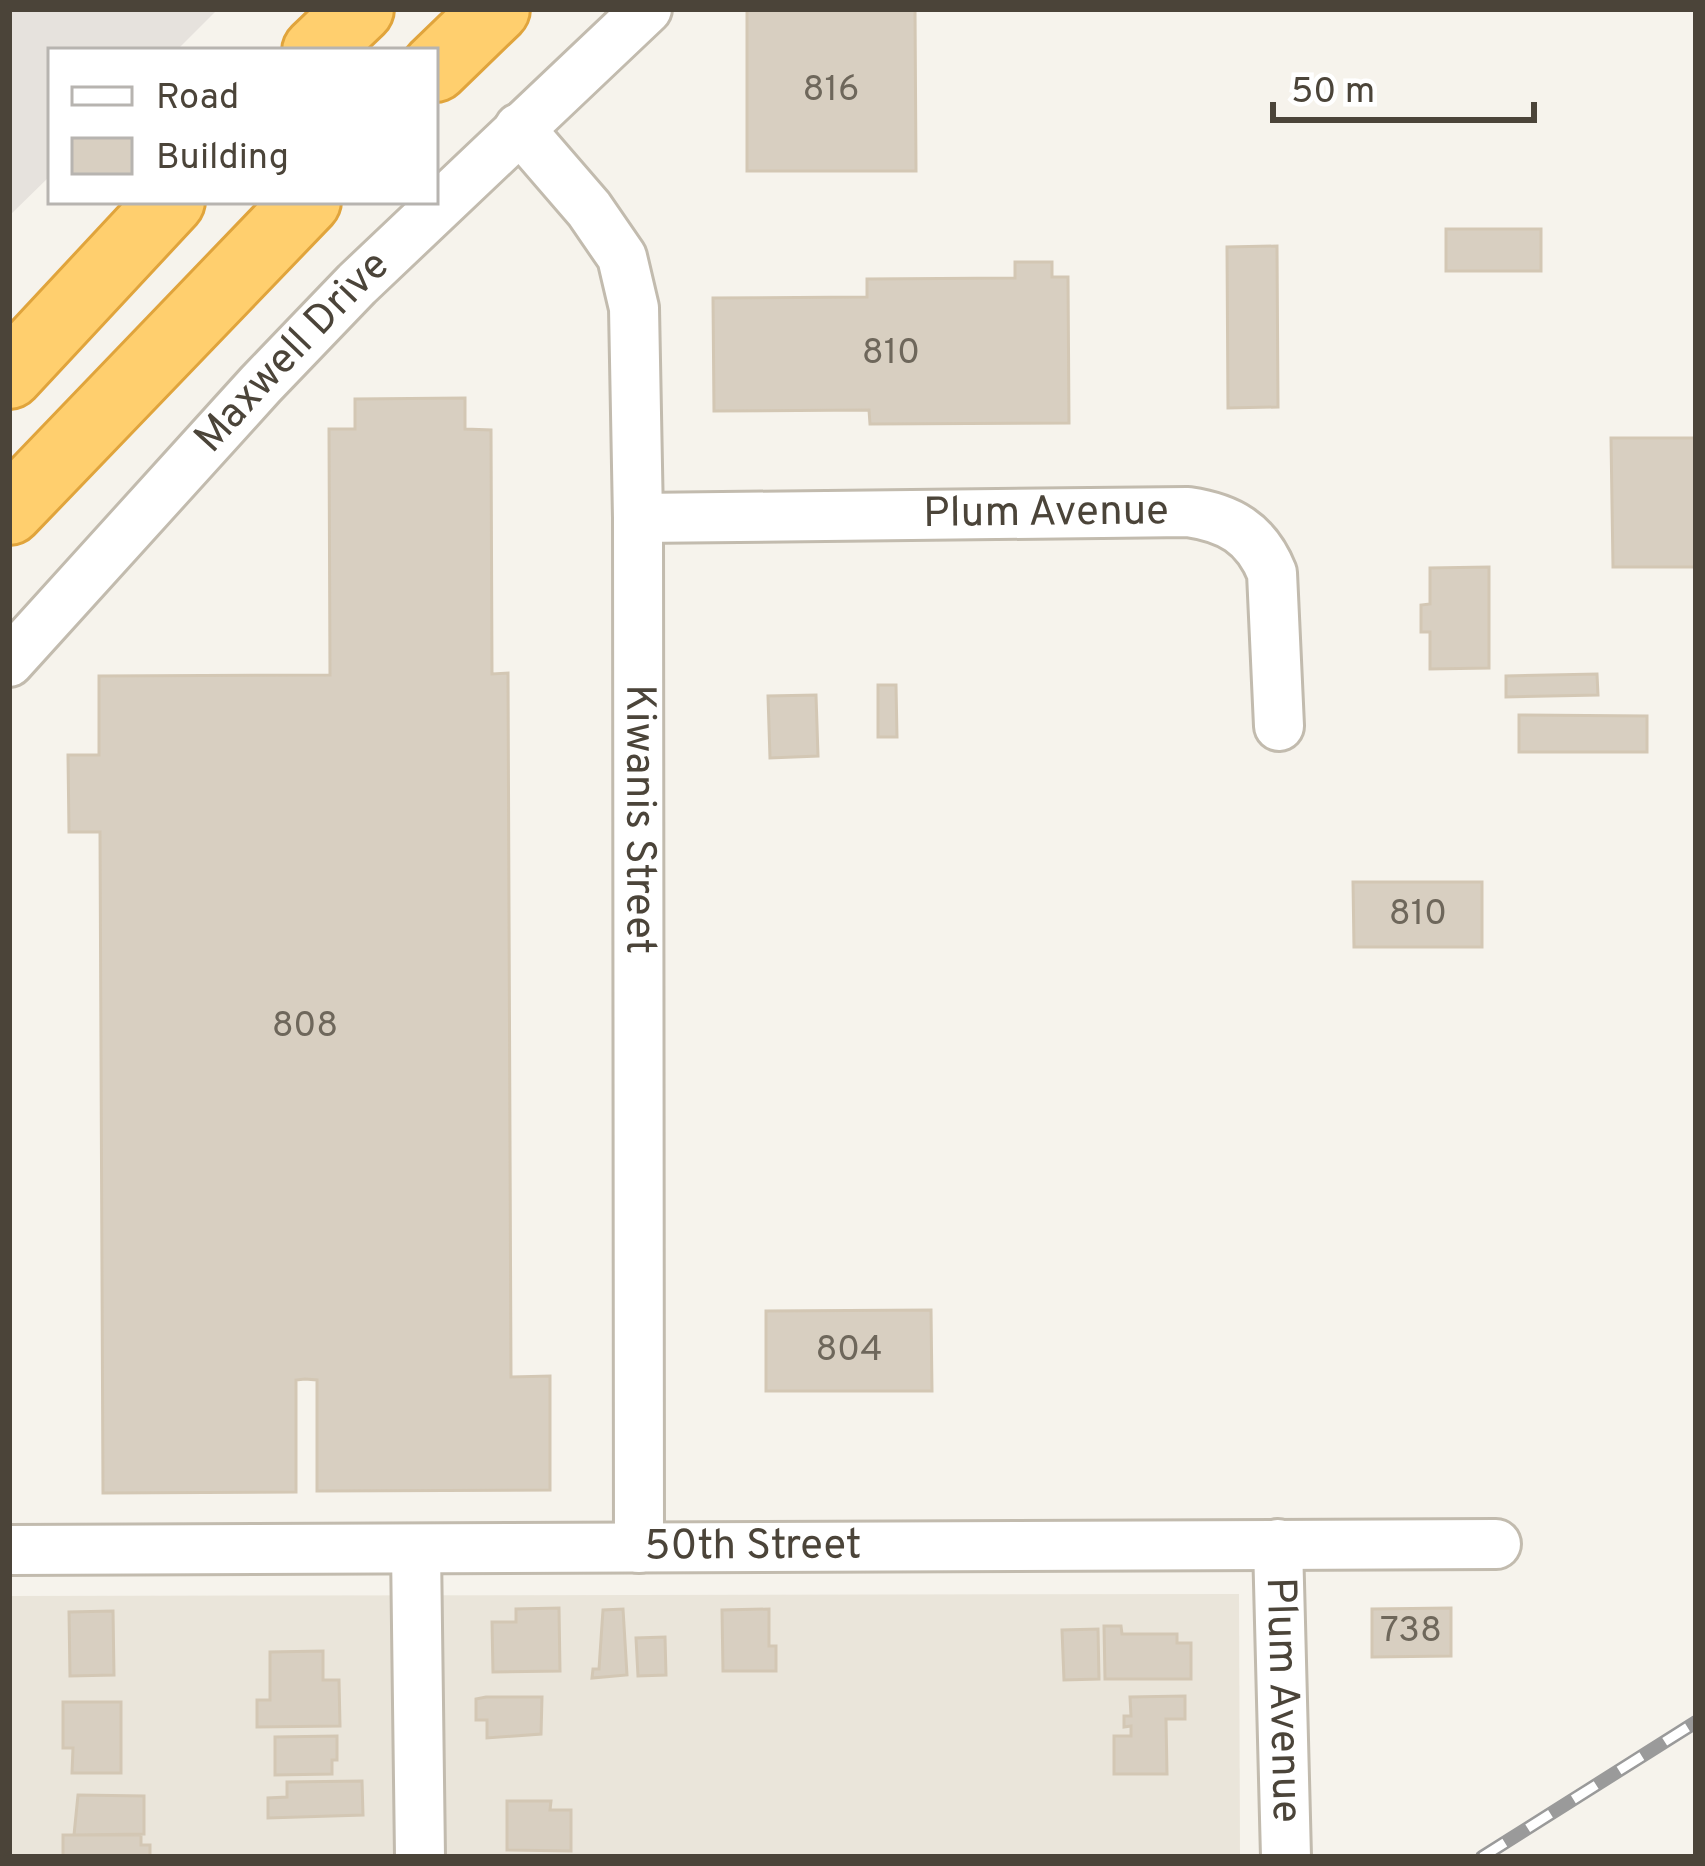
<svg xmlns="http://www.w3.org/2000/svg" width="1705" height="1866" font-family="Overpass,sans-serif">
	<rect width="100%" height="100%" fill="#f6f3ec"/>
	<!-- residential -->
	<path fill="#eae5da" d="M 1239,1594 L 1240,1857 L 9,1857 L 9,1596 Z"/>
	<!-- industrial -->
	<path fill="#e6e2dd" d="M 9,9 L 218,9 L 176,51 L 51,51 L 51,175 L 9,216 Z"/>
	<!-- building -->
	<path fill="#d8cfc1" stroke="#d3c7b4" stroke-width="3" d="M 896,9 L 915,9 L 916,171 L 747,171 L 747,10 Z
		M 1446,229 L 1541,229 L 1541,271 L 1446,271 Z
		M 1277,246 L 1278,407 L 1228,408 L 1227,247 Z
		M 1015,262 L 1052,262 L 1052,277 L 1068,277 L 1069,423 L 870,424 L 869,410 L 714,411 L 713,298 L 867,297 L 867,279 L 1015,278 Z
		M 465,398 L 465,429 L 491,430 L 492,674 L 508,673 L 511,1377 L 550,1376 L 550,1490 L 317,1491 L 317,1380 L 305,1379 L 296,1380 L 296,1492 L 103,1493 L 100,832 L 69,832 L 68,755 L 99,755 L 99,676 L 330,675 L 329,429 L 355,429 L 355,399 Z
		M 1611,438 L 1696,438 L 1696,567 L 1613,567 Z
		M 1489,567 L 1489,668 L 1430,669 L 1430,632 L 1421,632 L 1421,605 L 1430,604 L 1430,568 Z
		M 1597,674 L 1598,695 L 1506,697 L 1506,676 Z
		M 878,685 L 896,685 L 897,737 L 878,737 Z
		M 816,695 L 818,756 L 770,758 L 768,696 Z
		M 1519,715 L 1647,716 L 1647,752 L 1519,752 Z
		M 1353,882 L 1482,882 L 1482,947 L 1354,947 Z
		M 931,1310 L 932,1391 L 766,1391 L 766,1311 Z
		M 559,1608 L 560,1671 L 493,1672 L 492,1622 L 516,1622 L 516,1609 Z
		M 1451,1608 L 1451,1656 L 1372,1657 L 1372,1609 Z
		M 623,1609 L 627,1675 L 592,1678 L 593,1669 L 599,1669 L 603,1610 Z
		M 769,1609 L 769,1646 L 776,1646 L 776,1671 L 723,1671 L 722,1610 Z
		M 113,1611 L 114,1675 L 70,1676 L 69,1612 Z
		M 1104,1626 L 1121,1626 L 1122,1634 L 1177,1634 L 1177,1643 L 1191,1643 L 1191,1679 L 1105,1679 Z
		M 1098,1629 L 1099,1679 L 1064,1680 L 1062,1630 Z
		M 665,1637 L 666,1675 L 638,1676 L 636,1638 Z
		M 323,1651 L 323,1680 L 339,1680 L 340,1726 L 257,1727 L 257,1700 L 270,1700 L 270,1652 Z
		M 1185,1696 L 1185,1719 L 1166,1719 L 1167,1774 L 1114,1774 L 1114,1736 L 1131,1736 L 1131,1726 L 1124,1727 L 1124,1716 L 1131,1716 L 1130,1697 Z
		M 486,1697 L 542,1697 L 541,1734 L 487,1738 L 487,1720 L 476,1720 L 476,1699 Z
		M 63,1702 L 121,1702 L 121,1773 L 72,1773 L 73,1748 L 63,1748 Z
		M 337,1736 L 337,1760 L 332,1760 L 332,1774 L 275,1775 L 275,1737 Z
		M 362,1781 L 363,1815 L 268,1818 L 268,1798 L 287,1797 L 287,1782 Z
		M 78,1795 L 144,1796 L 144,1834 L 74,1835 Z
		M 507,1801 L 551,1801 L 550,1810 L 571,1810 L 571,1851 L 507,1850 Z
		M 63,1835 L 141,1835 L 141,1845 L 150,1845 L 150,1857 L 63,1857 Z"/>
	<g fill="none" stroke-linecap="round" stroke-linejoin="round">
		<defs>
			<g id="minor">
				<path id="s1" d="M 519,128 L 589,209 L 622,257 L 634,308 L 638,518 L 639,1548"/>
				<path id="s2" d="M 638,518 L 1188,512 C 1229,518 1256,533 1272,573 L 1279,726"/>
				<path id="s3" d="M 9,662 L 261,384 L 357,284 L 647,9"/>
				<path id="s4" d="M 1278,1544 L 1286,1857"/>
				<path d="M 416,1549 L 420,1857"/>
				<path id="s5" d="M 9,1550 L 1496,1544"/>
			</g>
			<path id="highway" d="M 316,51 L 360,9
				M 435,68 L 496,9
				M 9,375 L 171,201
				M 9,511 L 307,201"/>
		</defs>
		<!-- minor casing -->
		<use href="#minor" stroke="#c2bbae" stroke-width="54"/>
		<!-- highway casing -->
		<use href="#highway" stroke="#e0a43c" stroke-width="72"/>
		<!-- minor -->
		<use href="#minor" stroke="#fff" stroke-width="48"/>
		<!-- highway -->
		<use href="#highway" stroke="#ffcf6e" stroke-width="66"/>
		<defs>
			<path id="rail" d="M 1482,1857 L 1696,1722"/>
		</defs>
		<!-- rail casing -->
		<use href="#rail" stroke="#9a9a9a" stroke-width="14"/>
		<!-- rail -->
		<use href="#rail" stroke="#fff" stroke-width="9" stroke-dasharray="27" stroke-linecap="butt"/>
	</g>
	<g text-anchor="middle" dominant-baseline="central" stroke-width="10" stroke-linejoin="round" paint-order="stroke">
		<!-- number labels -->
		<g font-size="36" fill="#6e675b">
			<text x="831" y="91">816</text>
			<text x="891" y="354">810</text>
			<text x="1418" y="915">810</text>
			<text x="305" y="1027">808</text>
			<text x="849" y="1351">804</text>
			<text x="1411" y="1632">738</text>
		</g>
		<!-- street labels -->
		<g font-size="42" fill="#4b4439" stroke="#fff">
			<text stroke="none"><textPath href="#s3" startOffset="420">Maxwell Drive</textPath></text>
			<text stroke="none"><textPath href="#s2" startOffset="408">Plum Avenue</textPath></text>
			<text stroke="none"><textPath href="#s1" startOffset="729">Kiwanis Street</textPath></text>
			<text stroke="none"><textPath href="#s5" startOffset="744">50th Street</textPath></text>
			<text stroke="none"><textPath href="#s4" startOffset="156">Plum Avenue</textPath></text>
		</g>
	</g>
	<!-- border -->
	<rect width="1705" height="1866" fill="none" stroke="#4b4439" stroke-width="24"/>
	<!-- legend -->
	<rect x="48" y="48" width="390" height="156" fill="#ffffff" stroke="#b7b4b0" stroke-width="3"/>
	<rect x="72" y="87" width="60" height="18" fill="#ffffff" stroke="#b7b4b0" stroke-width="3"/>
	<text x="156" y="108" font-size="36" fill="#4b4439">Road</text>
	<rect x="72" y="138" width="60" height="36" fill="#d8cfc1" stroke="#b7b4b0" stroke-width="3"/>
	<text x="156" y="168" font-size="36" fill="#4b4439">Building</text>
	<!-- scale -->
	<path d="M1273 102v18h261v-18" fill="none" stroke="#4b4439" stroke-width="6"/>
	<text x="1291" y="102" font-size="36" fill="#4b4439" stroke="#ffffff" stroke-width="9" paint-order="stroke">50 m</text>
</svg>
